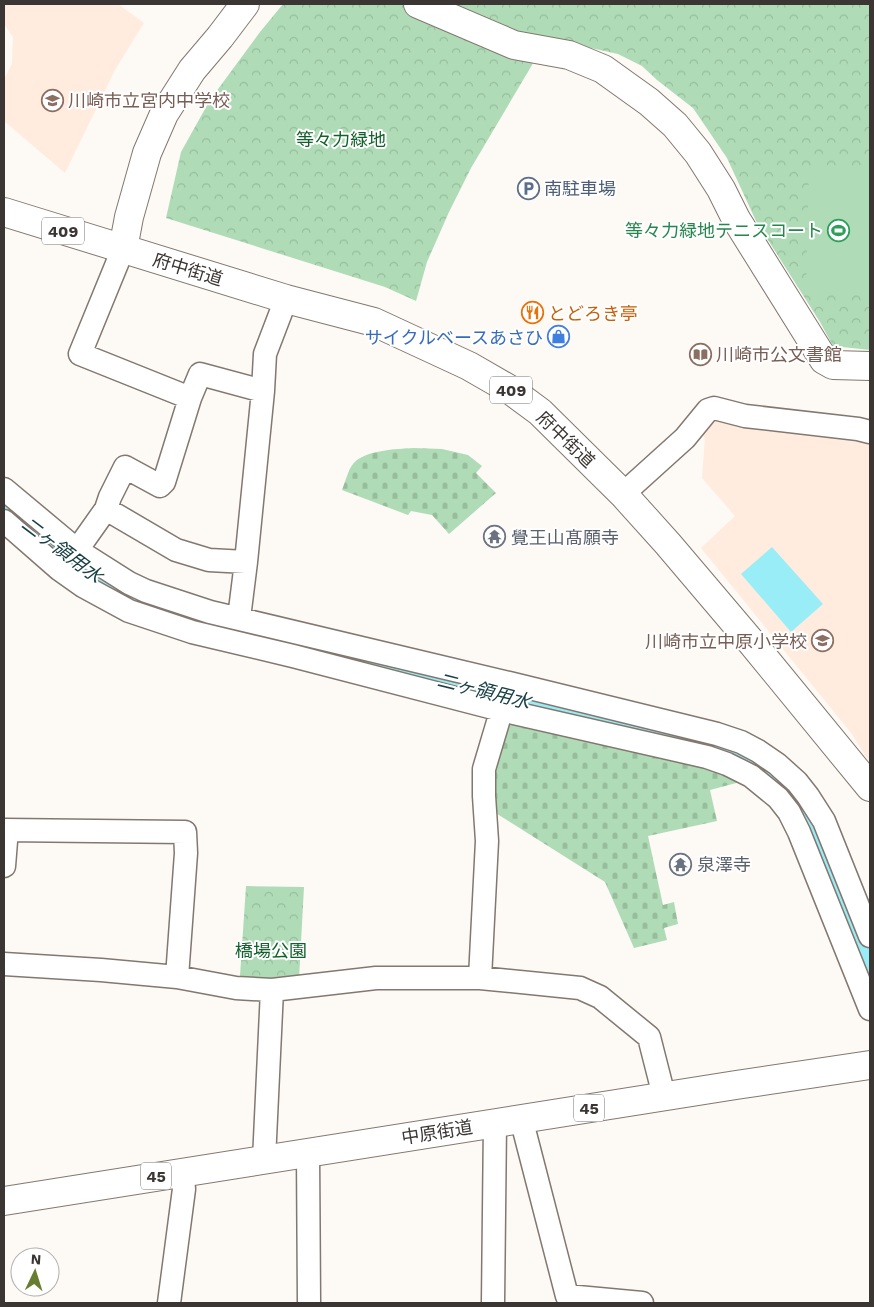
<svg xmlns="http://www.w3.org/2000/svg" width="874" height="1307" font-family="'Work Sans','Noto Sans JP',sans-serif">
	<defs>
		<pattern id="cemetery-stones" width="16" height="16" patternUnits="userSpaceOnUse" patternTransform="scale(1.25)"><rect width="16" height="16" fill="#afdcb6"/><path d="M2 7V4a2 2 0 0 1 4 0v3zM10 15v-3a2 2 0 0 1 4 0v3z" fill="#97bd9d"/></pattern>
		<pattern id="park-crowns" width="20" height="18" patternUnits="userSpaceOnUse" patternTransform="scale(1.25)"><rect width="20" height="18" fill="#afdcb6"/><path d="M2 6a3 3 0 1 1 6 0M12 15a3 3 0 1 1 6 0" fill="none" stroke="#97bd9d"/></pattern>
	</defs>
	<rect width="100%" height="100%" fill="#fdf9f5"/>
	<!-- built -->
	<path fill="#ffecde" d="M 4,4 L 118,4 L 144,23 L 115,70 L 65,173 L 4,121 L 4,79 L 12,64 L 13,37 L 4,24 Z
		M 710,418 L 870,440 L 870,759 L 868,760 L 852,734 L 701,548 L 735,516 L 702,478 L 705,438 L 699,430 Z"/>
	<!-- cemetery -->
	<path fill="url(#cemetery-stones)" d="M 413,448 L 442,449 L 468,455 L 482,466 L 476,473 L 496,493 L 449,534 L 432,515 L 411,511 L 408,515 L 342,490 C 345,483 348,470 353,464 C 364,450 397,449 413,448 Z
		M 510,720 L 715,770 L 740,782 L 710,790 L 717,821 L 648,836 L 663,905 L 674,902 L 678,924 L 664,928 L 667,940 L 634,948 L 605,882 L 494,812 L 491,790 L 504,723 Z"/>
	<!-- park -->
	<path fill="url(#park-crowns)" d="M 283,4 L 870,4 L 870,350 L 833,346 L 820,322 L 756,221 L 727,158 L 693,108 L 657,80 L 642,66 L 618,54 L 545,38 L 532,65 L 471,168 L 449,212 L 427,262 L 416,301 L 385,287 L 166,218 L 181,152 L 210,100 L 260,32 Z
		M 246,886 L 304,887 L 299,979 L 273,980 L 240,976 Z"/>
	<!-- pitch -->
	<path fill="#afdcb6" d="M 809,166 L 870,167 L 870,293 L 806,292 Z"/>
	<!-- water -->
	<path fill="#99edf7" d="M 772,547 L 823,604 L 791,632 L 741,574 Z"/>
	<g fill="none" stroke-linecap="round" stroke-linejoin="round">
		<!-- river -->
		<path stroke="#99edf7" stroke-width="36" d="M 4,505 L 73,563 L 118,590 L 136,600 L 155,607 L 237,631 L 482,689 L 719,747 C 736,754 752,760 767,771 C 796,794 808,823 823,855 C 841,893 855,933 870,972"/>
		<defs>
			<path id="minor" d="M 123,249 L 80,354 L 190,398
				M 4,489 L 77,550 L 129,583 L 146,591 L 210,612 L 509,683 L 717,734 L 741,742 L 758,751 L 777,764 L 797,782 L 808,796 L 824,821 L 870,936
				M 623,494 L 685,438 L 708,410 L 714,408 L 745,416 L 858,429 L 870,432
				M 106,509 L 176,550 L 209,560 L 246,562
				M 4,521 L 59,569 L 83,586 L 129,611 L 192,632 L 293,656 L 501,710 L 707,757 L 727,764 L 751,776 L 778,798 L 789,812 L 799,832 L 870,1009
				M 77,550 L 106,509 L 110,497 L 125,467 L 160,486 L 164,482 L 190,398 L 200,374 L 263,391
				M 239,618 L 246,562 L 263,391 L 265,354 L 286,299
				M 4,866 L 6,841 L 5,830 L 185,832 L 186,853 L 177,977
				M 4,964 L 101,970 L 177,977 L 236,988 L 272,990 L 376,978 L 480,978 L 580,988 L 600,997 L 649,1037 L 664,1096
				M 480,978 L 487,841 L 484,796 L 484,769 L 506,695
				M 521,1118 L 567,1296 L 642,1303
				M 308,1153 L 309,1303
				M 264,1160 L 272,990
				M 169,1303 L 184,1189 L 182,1172
				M 493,1303 L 495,1122"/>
			<path id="tertiary" d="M 418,4 L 514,45 L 569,55 L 603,69 L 649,102 L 675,125 L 698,153 L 721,189 L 736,219 L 824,360 L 833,365 L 870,366
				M 123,249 L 129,217 L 147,153 L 164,114 L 192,70 L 220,37 L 245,4"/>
			<path id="primary" d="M 4,1201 L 736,1085 L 870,1065"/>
			<path id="trunk" d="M 4,212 L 286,299 L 374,322 L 469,366 L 509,389 L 540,412 L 623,494 L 668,544 L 752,643 L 870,787"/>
		</defs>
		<!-- minor casing -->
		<use href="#minor" stroke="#827870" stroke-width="25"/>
		<!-- tertiary casing -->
		<use href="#tertiary" stroke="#827870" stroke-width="30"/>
		<!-- primary casing -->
		<use href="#primary" stroke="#827870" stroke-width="30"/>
		<!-- trunk casing -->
		<use href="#trunk" stroke="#827870" stroke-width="30"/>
		<!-- minor -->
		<use href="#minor" stroke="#fff" stroke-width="22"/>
		<!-- tertiary -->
		<use href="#tertiary" stroke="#fff" stroke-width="28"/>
		<!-- primary -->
		<use href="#primary" stroke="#fff" stroke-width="28"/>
		<!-- trunk -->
		<use href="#trunk" stroke="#fff" stroke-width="28"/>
	</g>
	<!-- icons -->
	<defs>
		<symbol id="school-ring" viewBox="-11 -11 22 22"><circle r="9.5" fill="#fff" stroke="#8d6e63" stroke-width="1.5"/><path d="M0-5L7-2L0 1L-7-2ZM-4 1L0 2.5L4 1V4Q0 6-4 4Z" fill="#8d6e63"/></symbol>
		<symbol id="parking-ring" viewBox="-11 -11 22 22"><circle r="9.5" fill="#fff" stroke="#5c6f8a" stroke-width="1.5"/><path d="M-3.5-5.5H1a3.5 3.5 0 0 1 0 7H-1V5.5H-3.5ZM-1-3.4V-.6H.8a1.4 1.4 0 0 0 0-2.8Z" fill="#5c6f8a"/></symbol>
		<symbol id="stadium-ring" viewBox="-11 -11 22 22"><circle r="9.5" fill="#fff" stroke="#2e9e5b" stroke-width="1.5"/><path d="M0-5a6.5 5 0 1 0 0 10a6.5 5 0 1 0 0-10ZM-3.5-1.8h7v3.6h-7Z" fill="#2e9e5b"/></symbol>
		<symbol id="restaurant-ring" viewBox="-11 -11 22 22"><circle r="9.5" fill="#fff" stroke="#e8710a" stroke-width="1.5"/><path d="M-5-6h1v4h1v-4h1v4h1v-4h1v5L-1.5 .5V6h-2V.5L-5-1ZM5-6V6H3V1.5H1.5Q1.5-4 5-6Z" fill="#e8710a"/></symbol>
		<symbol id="shop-ring" viewBox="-11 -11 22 22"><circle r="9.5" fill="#fff" stroke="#3f7fe0" stroke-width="1.5"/><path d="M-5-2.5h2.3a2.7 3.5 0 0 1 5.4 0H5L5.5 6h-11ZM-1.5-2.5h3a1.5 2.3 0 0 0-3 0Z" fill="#3f7fe0"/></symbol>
		<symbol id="library-ring" viewBox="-11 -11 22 22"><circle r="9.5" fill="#fff" stroke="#8d6e63" stroke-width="1.5"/><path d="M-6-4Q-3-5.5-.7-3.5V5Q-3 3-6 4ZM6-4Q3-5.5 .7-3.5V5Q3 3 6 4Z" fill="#8d6e63"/></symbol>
		<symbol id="temple-ring" viewBox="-11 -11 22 22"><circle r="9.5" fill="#fff" stroke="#6b7280" stroke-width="1.5"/><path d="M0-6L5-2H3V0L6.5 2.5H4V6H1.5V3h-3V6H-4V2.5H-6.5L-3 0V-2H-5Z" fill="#6b7280"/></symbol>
	</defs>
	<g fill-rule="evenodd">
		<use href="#school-ring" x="40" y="88" width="25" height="25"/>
		<use href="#parking-ring" x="516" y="176" width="25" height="25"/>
		<use href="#stadium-ring" x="826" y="218" width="25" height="25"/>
		<use href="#restaurant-ring" x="520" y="300" width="25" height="25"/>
		<use href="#shop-ring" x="546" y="324" width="25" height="25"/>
		<use href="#library-ring" x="688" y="342" width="25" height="25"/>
		<use href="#temple-ring" x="482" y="524" width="25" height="25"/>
		<use href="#school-ring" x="810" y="628" width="25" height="25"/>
		<use href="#temple-ring" x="668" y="852" width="25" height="25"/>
	</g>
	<g text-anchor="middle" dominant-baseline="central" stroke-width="4" stroke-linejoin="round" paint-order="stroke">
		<!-- shield labels -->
		<g fill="#fff" stroke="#767270" stroke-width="1">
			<rect x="42" y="217.5" width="42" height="27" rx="4"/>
			<rect x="490" y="376.5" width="42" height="27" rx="4"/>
			<rect x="574" y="1094.5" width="30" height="27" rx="4"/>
			<rect x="141" y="1162.5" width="30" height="27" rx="4"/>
		</g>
		<g font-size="16" font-weight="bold" fill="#3b3633">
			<text x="63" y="231">409</text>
			<text x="511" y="390">409</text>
			<text x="589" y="1108">45</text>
			<text x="156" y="1176">45</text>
		</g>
		<!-- education labels -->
		<g font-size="18" fill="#785e54" stroke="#fff" text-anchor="start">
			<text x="68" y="100">川崎市立宮内中学校</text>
			<text x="716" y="354">川崎市公文書館</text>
			<text x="807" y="641" text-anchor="end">川崎市立中原小学校</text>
		</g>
		<!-- park labels -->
		<g font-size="18" fill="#12612b" stroke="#fff">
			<text x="341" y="139">等々力緑地</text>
			<text x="271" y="950">橋場公園</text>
		</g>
		<!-- service labels -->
		<g font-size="18" fill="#4e5e75" stroke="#fff" text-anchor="start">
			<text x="544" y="188">南駐車場</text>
		</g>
		<!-- leisure labels -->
		<g font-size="18" fill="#27864d" stroke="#fff" text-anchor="end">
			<text x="823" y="230">等々力緑地テニスコート</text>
		</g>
		<!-- street labels -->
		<g font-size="18" fill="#3b3633" stroke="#fff">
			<text transform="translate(188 269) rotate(17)">府中街道</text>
			<text transform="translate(566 439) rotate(44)">府中街道</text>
			<text transform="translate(437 1132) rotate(-9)">中原街道</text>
		</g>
		<!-- food labels -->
		<g font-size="18" fill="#c56008" stroke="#fff" text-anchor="start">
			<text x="548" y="313">とどろき亭</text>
		</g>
		<!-- shop labels -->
		<g font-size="18" fill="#366cbe" stroke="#fff" text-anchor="end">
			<text x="543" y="337">サイクルベースあさひ</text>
		</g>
		<!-- worship labels -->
		<g font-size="18" fill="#5b616d" stroke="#fff" text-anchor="start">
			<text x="511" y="537">覺王山髙願寺</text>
			<text x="697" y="864">泉澤寺</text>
		</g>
		<!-- water labels -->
		<g font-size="19" font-style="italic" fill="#184045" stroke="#fff">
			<text transform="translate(62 550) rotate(37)">二ヶ領用水</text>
			<text transform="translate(484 691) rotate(14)">二ヶ領用水</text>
		</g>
	</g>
	<!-- border -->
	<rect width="874" height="1307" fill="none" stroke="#3b3633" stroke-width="10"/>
	<!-- north arrow -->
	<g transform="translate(35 1272) rotate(4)"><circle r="24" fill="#ffffff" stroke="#b1afad"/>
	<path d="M0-4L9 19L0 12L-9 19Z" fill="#677e30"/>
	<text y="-8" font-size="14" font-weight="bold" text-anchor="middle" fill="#3b3633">N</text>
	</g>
</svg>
